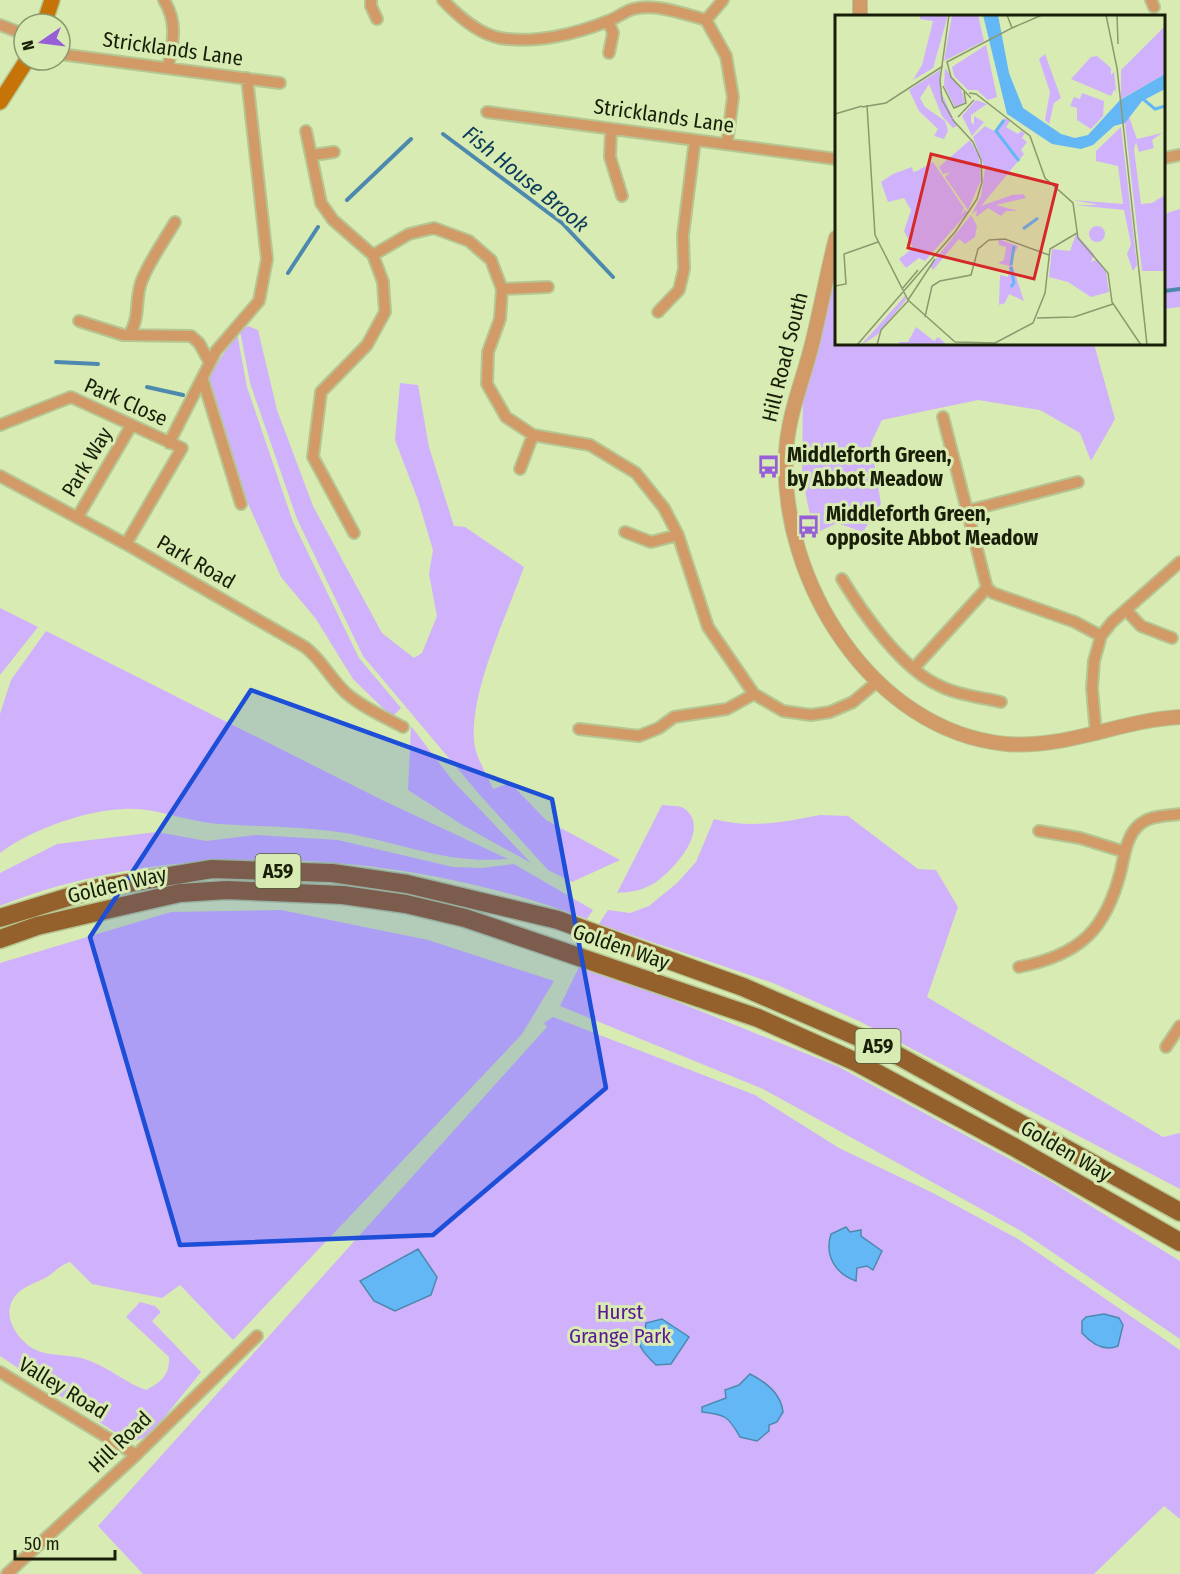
<svg xmlns="http://www.w3.org/2000/svg" width="1180" height="1574" font-family="'Fira Sans Condensed',sans-serif">
	<rect width="100%" height="100%" fill="#d8ebb2"/>
	<!-- green -->
	<path fill="#d0b2fc" d="M 1180,209 L 1180,307 L 1164,309 L 1164,214 Z
		M 830,287 L 836,290 L 836,344 L 1094,344 L 1115,419 L 1091,461 L 1080,433 L 1040,410 L 978,400 L 882,420 L 871,443 L 881,504 L 863,532 L 837,523 L 814,534 L 802,476 L 803,397 Z
		M 248,326 L 258,330 L 277,410 L 313,506 L 382,633 L 414,658 L 422,653 L 437,616 L 429,574 L 433,550 L 418,500 L 395,440 L 400,383 L 418,385 L 429,447 L 454,526 L 465,527 L 524,567 C 507,615 470,690 474,741 C 475,756 487,775 493,789 L 510,783 L 546,820 L 620,860 L 572,882 L 548,870 L 479,794 L 363,656 L 297,519 L 250,383 L 240,331 Z
		M 237,333 L 247,387 L 293,522 L 359,658 L 401,708 L 392,717 L 353,679 L 316,619 L 281,577 L 246,499 L 208,378 Z
		M 0,608 L 38,627 L 0,675 Z
		M 46,631 L 382,800 L 508,859 C 447,864 408,845 351,834 C 307,826 262,827 219,824 C 187,822 155,807 124,809 C 86,810 30,830 0,853 L 0,714 L 11,680 Z
		M 411,726 L 453,781 L 531,863 L 464,826 L 408,790 Z
		M 662,805 C 669,806 680,805 685,809 C 712,830 671,873 653,884 C 641,891 630,892 617,893 Z
		M 820,815 L 848,816 L 918,869 L 936,870 L 958,907 L 927,997 L 1163,1137 L 1180,1133 L 1180,1189 L 859,1021 L 773,983 L 599,924 L 608,910 L 630,913 L 649,906 L 677,883 L 696,862 L 714,819 C 750,829 784,822 820,815 Z
		M 157,832 L 206,841 L 256,835 L 338,840 L 453,867 L 482,868 L 514,864 L 593,910 L 587,919 C 410,852 179,834 0,906 L 0,873 L 57,844 Z
		M 281,910 L 428,940 L 554,981 L 522,1034 L 233,1340 L 180,1285 L 162,1298 L 92,1284 L 70,1262 C 60,1265 55,1272 47,1277 C 38,1282 27,1285 19,1292 C 0,1309 12,1333 29,1346 C 47,1359 70,1352 90,1361 C 111,1369 126,1383 146,1390 C 161,1382 170,1375 169,1357 L 126,1317 L 140,1302 L 155,1306 L 161,1312 L 152,1321 L 201,1372 L 150,1435 L 131,1443 L 0,1356 L 0,963 L 171,912 Z
		M 581,963 L 837,1066 L 1047,1179 L 1180,1261 L 1180,1339 L 1021,1231 L 763,1089 L 560,1006 Z
		M 553,1017 L 755,1095 L 839,1148 L 933,1193 L 1018,1239 L 1180,1350 L 1180,1519 L 1164,1506 L 1094,1574 L 143,1574 L 98,1526 L 547,1027 L 544,1023 Z"/>
	<!-- water -->
	<path fill="#64b7f5" stroke="#4d89ae" stroke-width="1.5" d="M 846,1227 L 850,1232 L 861,1230 L 861,1236 L 882,1251 L 873,1270 L 867,1266 L 857,1268 L 856,1281 C 836,1274 824,1256 831,1234 Z
		M 418,1249 L 437,1277 L 431,1295 L 395,1311 L 374,1301 L 360,1281 Z
		M 1104,1314 L 1119,1318 L 1123,1325 L 1118,1346 C 1104,1352 1092,1344 1082,1333 L 1082,1321 L 1086,1317 Z
		M 662,1319 L 689,1337 L 671,1364 L 656,1365 C 647,1356 637,1347 638,1334 L 645,1330 L 646,1323 Z
		M 750,1374 C 766,1382 781,1394 783,1412 L 777,1422 L 769,1425 L 769,1431 L 757,1441 L 740,1437 C 729,1417 725,1414 702,1412 L 702,1407 L 726,1398 L 725,1390 L 739,1385 Z"/>
	<g fill="none" stroke-linecap="round" stroke-linejoin="round">
		<!-- stream -->
		<path stroke="#4d89ae" stroke-width="4" d="M 443,134 L 562,223 L 613,277
			M 347,200 L 411,139
			M 288,273 L 318,227
			M 1164,291 L 1180,289
			M 56,362 L 98,364
			M 147,387 L 183,395"/>
		<defs>
			<path id="minor" d="M 164,0 C 178,23 173,42 168,67
				M 371,0 L 371,6 L 377,19
				M 443,0 C 457,15 479,34 500,38 C 535,44 576,34 608,21 C 617,18 625,11 633,9 C 656,3 684,14 706,20 L 726,56 L 733,97 L 727,144
				M 1151,0 L 1154,7
				M 706,20 L 723,0
				M 608,21 L 613,33 L 609,53
				M 0,25 L 24,34
				M 60,54 L 280,83
				M 487,112 L 836,159
				M 611,129 L 610,157 L 622,196
				M 306,131 L 321,203 L 333,220 L 373,255 L 409,234 L 434,228 L 469,241 L 491,260 L 502,289 L 500,319 L 488,352 L 487,384 L 506,417 L 533,435 L 590,445 L 636,473 L 664,508 L 678,535 L 708,627 L 754,694 L 783,711 L 811,715 L 830,712 L 853,702 L 878,681
				M 313,155 L 334,152
				M 1164,158 L 1180,155
				M 502,289 L 548,287
				M 658,312 L 679,290 L 684,269 L 683,235 L 695,140
				M 79,321 L 123,335 L 191,336 L 199,343 L 210,363
				M 129,335 C 141,317 134,299 142,280 C 150,260 164,241 175,222
				M 203,380 L 241,504
				M 943,417 L 987,588
				M 0,425 L 71,397 L 182,448 L 126,544
				M 169,443 L 216,351 L 259,301 L 267,259 L 247,78
				M 520,469 L 533,435
				M 0,476 L 126,544 L 305,647 C 322,660 330,678 346,693 C 362,707 384,717 403,727
				M 967,511 L 1078,482
				M 77,518 L 131,426
				M 625,532 L 651,542 L 678,535
				M 354,533 L 313,457 L 321,392 L 367,345 L 385,312 L 383,282 L 373,255
				M 842,579 C 862,612 901,668 938,685 C 957,695 980,697 1001,702
				M 987,588 L 993,593 L 1075,622 L 1101,636
				M 1127,611 L 1141,626 L 1172,638
				M 914,668 L 987,588
				M 579,729 L 639,736 L 659,728 L 674,717 L 727,709 L 754,694
				M 1096,734 L 1092,688 L 1094,661 L 1101,636 L 1112,622 L 1180,562
				M 1039,831 L 1080,838 L 1125,852
				M 1019,967 C 1080,955 1106,930 1121,870 C 1124,856 1127,837 1137,827 C 1148,815 1165,816 1180,814
				M 1166,1047 L 1180,1026
				M 0,1372 L 136,1455
				M 7,1574 L 136,1455 L 257,1336"/>
			<path id="tertiary" d="M 860,16 L 860,0
				M 836,238 C 827,273 821,308 812,344 C 803,381 788,414 786,453 C 779,580 872,731 1006,744 C 1066,749 1121,720 1180,717"/>
			<path id="secondary" d="M 44,24 L 52,0
				M 0,102 L 27,60"/>
			<path id="trunk" d="M 0,918 L 98,888 L 212,869 L 332,873 L 407,884 L 558,920 L 743,987 L 886,1049 L 1180,1212
				M 0,939 L 37,926 L 127,905 L 180,893 L 227,890 L 343,895 L 406,904 L 465,918 L 758,1018 L 856,1062 L 1014,1147 L 1180,1242"/>
		</defs>
		<!-- minor casing -->
		<use href="#minor" stroke="#b5c693" stroke-width="14"/>
		<!-- tertiary casing -->
		<use href="#tertiary" stroke="#b5c693" stroke-width="16"/>
		<!-- secondary casing -->
		<use href="#secondary" stroke="#b5c693" stroke-width="18"/>
		<!-- trunk casing -->
		<use href="#trunk" stroke="#b5c693" stroke-width="21"/>
		<!-- minor -->
		<use href="#minor" stroke="#d29a67" stroke-width="10"/>
		<!-- tertiary -->
		<use href="#tertiary" stroke="#d29a67" stroke-width="14"/>
		<!-- secondary -->
		<use href="#secondary" stroke="#c67408" stroke-width="15"/>
		<!-- trunk -->
		<use href="#trunk" stroke="#94602b" stroke-width="18"/>
	</g>
	<!-- marked area -->
	<path fill="#1d4ed8" fill-opacity="0.2" stroke="#1d4ed8" stroke-width="4.5" stroke-linejoin="round" d="M 251,690 L 552,799 L 606,1088 L 433,1235 L 180,1245 L 90,937 Z"/>
	<!-- icons -->
	<defs>
		<symbol id="bus-bare" viewBox="-9 -9 18 18"><path d="M-5-6H5V4H4V6H2V4H-2V6H-4V4H-5ZM-3.5-4V0h7V-4ZM-3.5 1.2v1.5H-2V1.2ZM2 1.2v1.5H3.5V1.2Z" fill="#965fd7" stroke="#d8ebb2" stroke-width="2.5" paint-order="stroke"/></symbol>
	</defs>
	<g fill-rule="evenodd">
		<use href="#bus-bare" x="752" y="450" width="33" height="33"/>
		<use href="#bus-bare" x="792" y="510" width="33" height="33"/>
	</g>
	<g text-anchor="middle" dominant-baseline="central" stroke-width="6" stroke-linejoin="round" paint-order="stroke">
		<!-- shield labels -->
		<g fill="#d8ebb2" stroke="#525c3b" stroke-width="1.5">
			<rect x="255.5" y="854" width="45" height="34" rx="4.5"/>
			<rect x="855.5" y="1029" width="45" height="34" rx="4.5"/>
		</g>
		<g font-size="20" font-weight="bold" fill="#181e08">
			<text x="278" y="871">A59</text>
			<text x="878" y="1046">A59</text>
		</g>
		<!-- street labels -->
		<g font-size="21" fill="#181e08" stroke="#d8ebb2">
			<text transform="translate(173 49) rotate(8)">Stricklands Lane</text>
			<text transform="translate(664 116) rotate(8)">Stricklands Lane</text>
			<text transform="translate(785 357) rotate(-76)">Hill Road South</text>
			<text transform="translate(126 402) rotate(24)">Park Close</text>
			<text transform="translate(87 462) rotate(-59)">Park Way</text>
			<text transform="translate(196 562) rotate(30)">Park Road</text>
			<text transform="translate(117 885) rotate(-13)">Golden Way</text>
			<text transform="translate(621 947) rotate(19)">Golden Way</text>
			<text transform="translate(1066 1151) rotate(30)">Golden Way</text>
			<text transform="translate(63 1388) rotate(31)">Valley Road</text>
			<text transform="translate(120 1442) rotate(-44)">Hill Road</text>
		</g>
		<!-- poi labels -->
		<g font-size="21" font-weight="bold" fill="#181e08" stroke="#d8ebb2" text-anchor="start">
			<text x="787" y="455">Middleforth Green,<tspan x="787" dy="24">by Abbot Meadow</tspan></text>
			<text x="826" y="514">Middleforth Green,<tspan x="826" dy="24">opposite Abbot Meadow</tspan></text>
		</g>
		<!-- park labels -->
		<g font-size="21" fill="#5a1992" stroke="#d8ebb2">
			<text x="620" y="1312">Hurst<tspan x="620" dy="24">Grange Park</tspan></text>
		</g>
		<!-- water labels -->
		<g font-size="22" font-style="italic" fill="#0a3a58" stroke="#d8ebb2">
			<text transform="translate(526 179) rotate(39)">Fish House Brook</text>
		</g>
	</g>
	<!-- overview -->
	<g transform="translate(835 15)">
		<rect width="330" height="330" fill="#d8ebb2"/>
		<path d="M 85,0 L 113,0 L 98,53 L 78,65 L 87,50 L 98,6 L 85,4 ZM 117,0 L 143,0 L 149,26 L 109,46 ZM 330,11 L 330,59 L 286,84 L 286,55 ZM 151,30 L 162,82 L 153,85 L 142,75 L 133,75 L 119,61 L 117,52 ZM 210,39 L 226,83 L 219,88 L 214,109 L 210,105 L 215,77 L 204,44 ZM 262,41 L 276,53 L 276,60 L 279,57 L 281,76 L 279,75 L 276,81 L 236,64 L 256,42 ZM 110,53 L 126,74 L 130,87 L 120,92 L 109,70 ZM 105,55 L 105,75 L 122,111 L 118,113 L 107,101 L 94,69 L 85,83 L 90,92 L 110,106 L 113,116 L 109,124 L 99,121 L 103,114 L 84,96 L 74,75 ZM 247,78 L 269,86 L 268,101 L 256,114 L 242,105 L 242,93 L 235,91 L 239,82 L 245,84 ZM 141,85 L 152,89 L 136,100 L 136,107 L 139,110 L 139,101 L 149,107 L 137,121 L 127,101 ZM 294,102 L 302,124 L 327,118 L 317,125 L 319,133 L 304,137 L 301,127 L 299,134 L 306,189 L 317,188 L 330,180 L 330,256 L 307,256 L 290,108 ZM 170,103 L 175,106 L 171,112 L 183,119 L 186,116 L 190,118 L 187,123 L 192,127 L 186,135 L 189,139 L 146,191 L 177,180 L 188,179 L 191,183 L 161,190 L 183,196 L 171,196 L 166,201 L 153,193 L 141,202 L 142,195 L 137,199 L 146,181 L 150,154 L 138,122 L 150,111 L 159,116 ZM 286,112 L 302,250 L 298,256 L 292,239 L 296,229 L 289,195 L 240,190 L 264,190 L 238,185 L 288,189 L 283,151 L 261,146 L 261,136 ZM 135,125 L 144,141 L 146,165 L 133,195 L 110,162 L 115,157 L 108,159 L 104,152 ZM 98,147 L 129,193 L 125,201 L 130,195 L 133,197 L 90,246 L 84,243 L 71,253 L 64,244 L 78,233 L 69,216 L 76,195 L 69,183 L 53,187 L 46,167 L 58,159 L 77,152 L 78,157 L 82,156 ZM 136,200 L 142,211 L 140,222 L 130,229 L 124,224 L 98,255 L 95,251 L 99,246 ZM254 219a8 8 0 1 1 16 0a8 8 0 1 1-16 0ZM 241,219 L 259,239 L 256,247 L 262,244 L 271,257 L 274,277 L 256,282 L 233,267 L 214,262 L 217,234 L 235,236 ZM 163,224 L 183,231 L 176,246 L 189,286 L 174,279 L 170,288 L 164,290 L 165,260 L 173,262 L 174,256 L 174,251 L 163,248 L 169,245 L 171,232 L 164,230 ZM 70,281 L 71,285 L 42,320 L 26,330 ZM 81,312 L 99,326 L 103,322 L 112,330 L 65,330 L 64,327 L 73,327 Z" fill="#d0b2fc"/>
		<path d="M 148,0 L 163,0 L 174,58 L 188,93 L 226,119 L 240,123 L 253,120 L 285,85 L 330,59 L 330,74 L 307,86 L 290,108 L 279,111 L 258,130 L 246,134 L 217,129 L 172,99 Z" fill="#64b7f5"/>
		<path fill="none" stroke="#64b7f5" stroke-width="3" d="M 308,84 L 320,94 L 330,91M 169,105 L 161,116 L 184,146M 188,214 L 203,203M 176,250 L 179,231M 176,272 L 179,268 L 176,252"/>
		<path fill="none" stroke="#8b996e" stroke-width="1.5" d="M 114,0 L 105,65 L 107,85 L 117,103M 271,0 L 282,53 L 312,330M 282,0 L 283,29M 177,13 L 207,0M 108,71 L 119,93 L 131,88 L 129,77M 134,78 L 141,79 L 195,121 L 210,163 L 238,188 L 243,223 L 273,258 L 277,287 L 306,330M 136,83 L 116,62 L 112,47 L 177,13 L 172,0M 32,90 L 40,220 L 73,285 L 120,327M 27,92 L 51,88 L 108,51M 0,99 L 27,91M 123,102 L 139,85M 0,271 L 11,269 L 9,239 L 43,227M 67,274 L 83,255M 73,285 L 100,244M 90,302 L 97,271 L 105,266 L 136,260 L 143,234 L 154,225 L 170,224 L 214,240M 202,303 L 239,302 L 278,289M 120,327 L 160,328 L 198,308 L 210,278 L 215,234 L 242,218M 22,330 L 120,217 L 142,184 L 147,167 L 146,145 L 138,127 L 117,104M 42,330 L 46,315 L 73,286"/>
		<path fill="#d62828" fill-opacity="0.15" stroke="#d62828" stroke-width="3" d="M 96,139 L 222,170 L 199,264 L 73,233 Z"/>
		<rect width="330" height="330" fill="none" stroke="#181e08" stroke-width="3"/>
	</g>
	<!-- north arrow -->
	<g transform="translate(42 42) rotate(256)"><circle r="28" fill="#d8ebb2" stroke="#8b996e" stroke-width="1.5"/>
	<path d="M0-4.5L10 22L0 15L-10 22Z" fill="#965fd7"/>
	<text y="-9" font-size="16" font-weight="bold" text-anchor="middle" fill="#181e08">N</text>
	</g>
	<!-- scale -->
	<path d="M15 1550v9h100v-9" fill="none" stroke="#181e08" stroke-width="3"/>
	<text x="24" y="1550" font-size="18" fill="#181e08" stroke="#d8ebb2" stroke-width="4.5" paint-order="stroke">50 m</text>
</svg>
